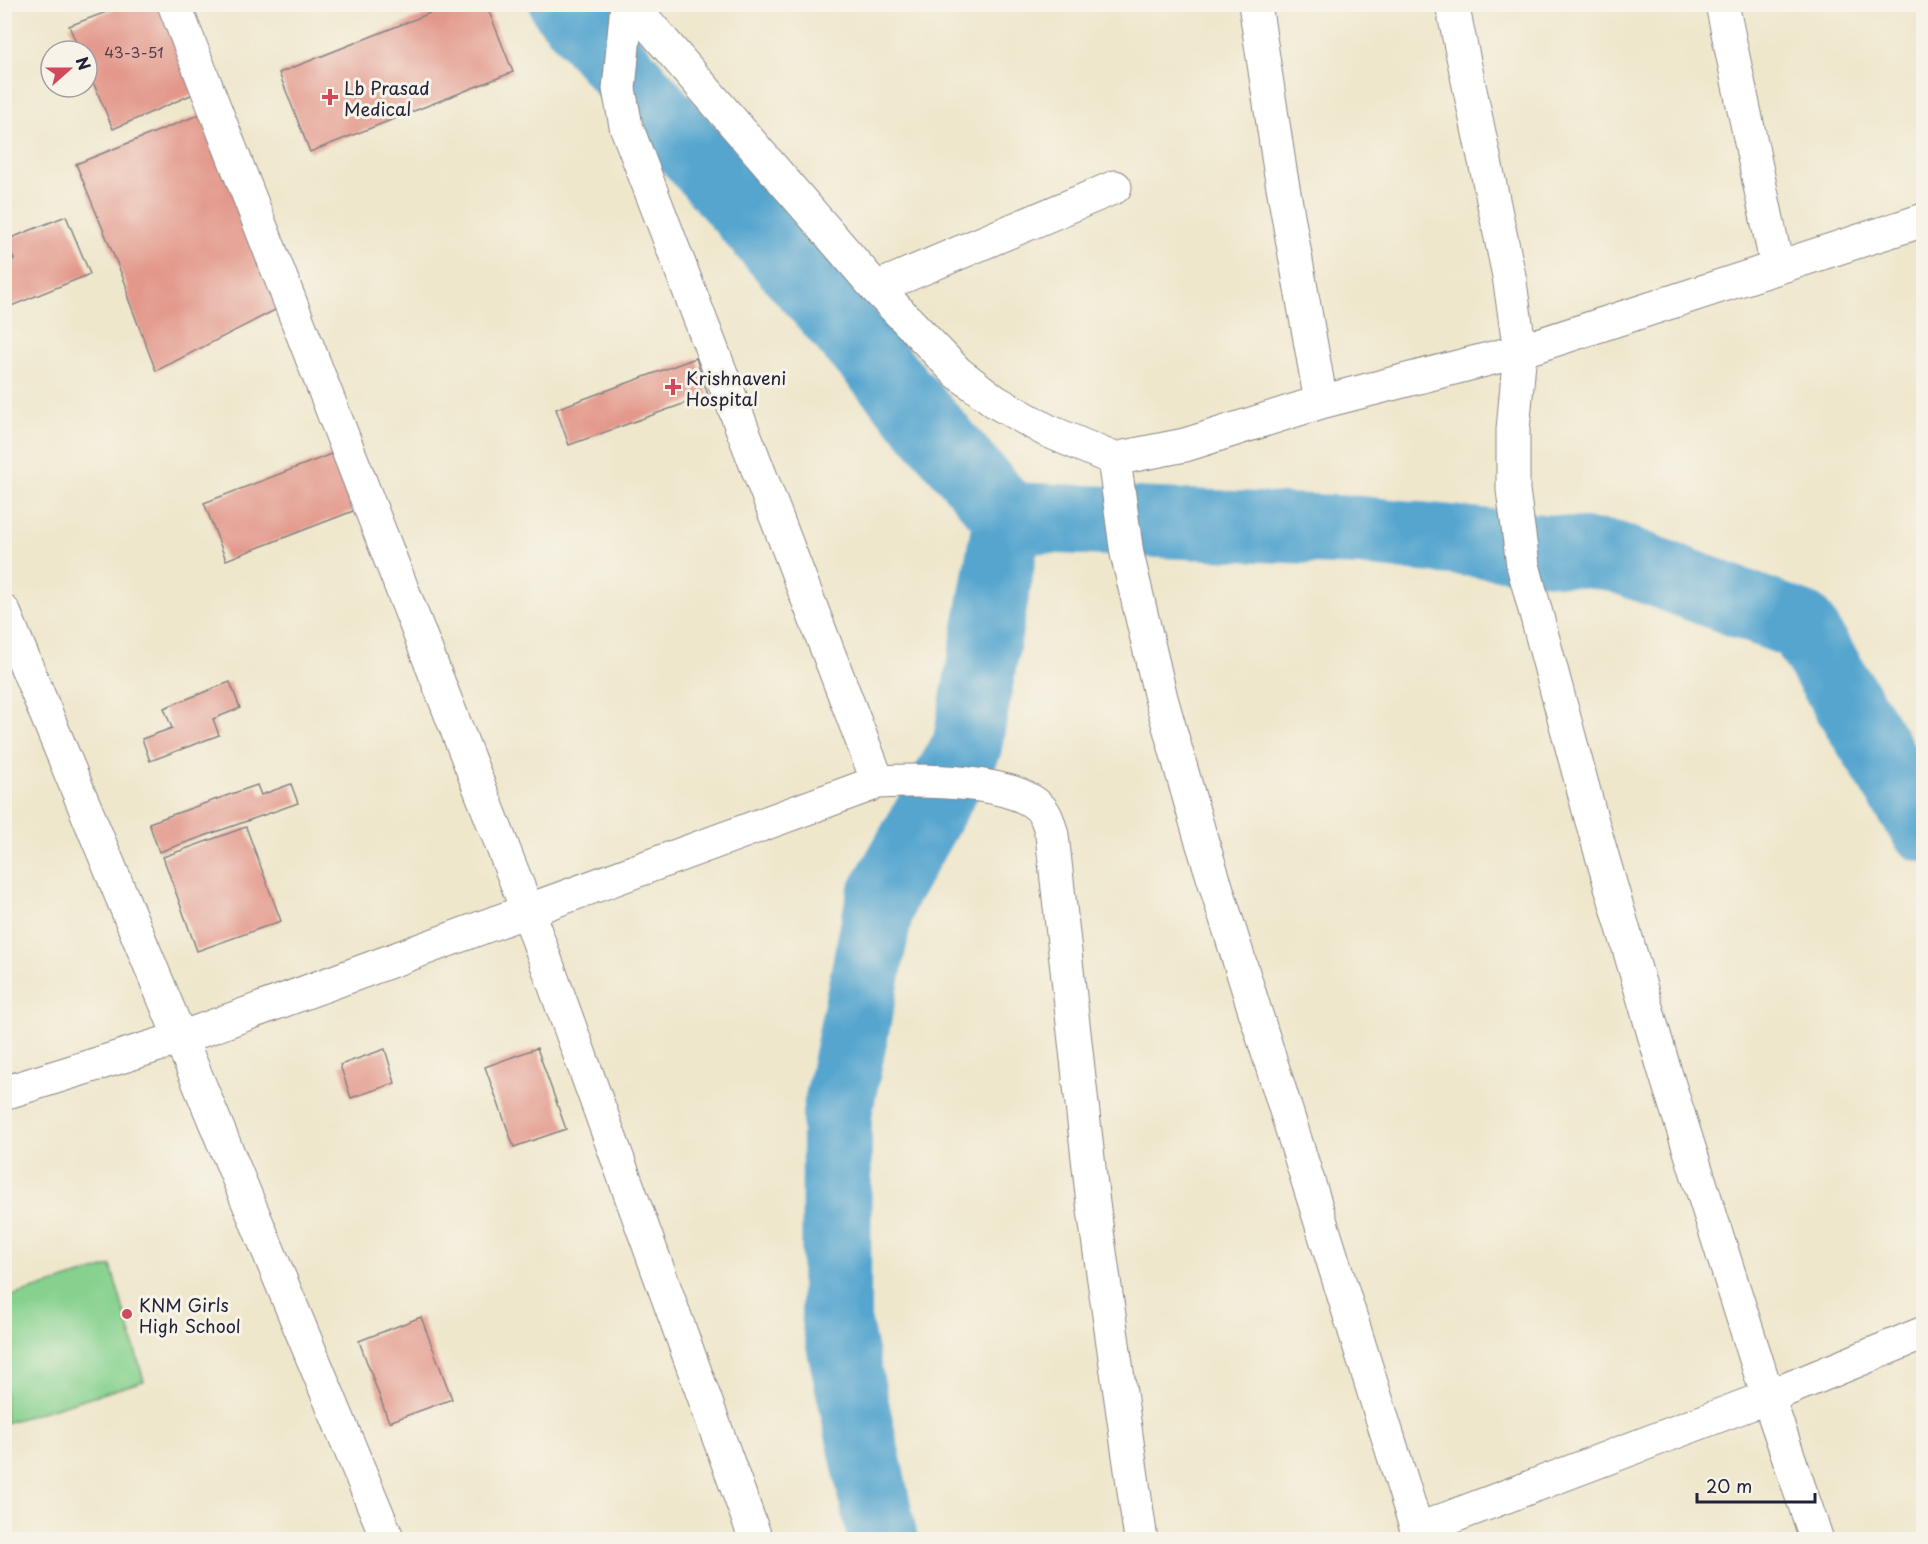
<svg xmlns="http://www.w3.org/2000/svg" width="1928" height="1544" font-family="'Playpen Sans',sans-serif">
	<rect width="100%" height="100%" fill="#f7f3e8"/>
	<filter id="ink" filterUnits="userSpaceOnUse"><feTurbulence type="fractalNoise" baseFrequency=".0167" numOctaves="2"/><feDisplacementMap in="SourceGraphic" scale="12" xChannelSelector="R" yChannelSelector="G"/><feConvolveMatrix kernelMatrix="1 2 1 2 8 2 1 2 1" color-interpolation-filters="sRGB"/></filter>
	<filter id="wash" filterUnits="userSpaceOnUse"><feTurbulence type="fractalNoise" baseFrequency=".008" numOctaves="4" result="noise"/><feDisplacementMap in="SourceGraphic" scale="24" xChannelSelector="R" yChannelSelector="G"/><feGaussianBlur stdDeviation="1.35" result="paint"/><feColorMatrix in="noise" values="0 0 0 0 0 0 0 0 0 0 0 0 0 0 0 0 0 1.4 0 .05"/><feComposite in="paint" operator="in"/></filter>
	<g filter="url(#wash)">
		<rect width="100%" height="100%" fill="#efe7cc"/>
		<!-- green -->
		<path fill="#86d18e" stroke="#547a64" stroke-width="1.5" d="M 111,1266 L 144,1381 L 5,1423 L 5,1298 Z"/>
		<g fill="none" stroke-linecap="round" stroke-linejoin="round">
			<!-- river -->
			<path stroke="#55a5cf" stroke-width="70" d="M 564,4 L 1008,517 L 1361,531 L 1613,556 L 1801,626 L 1924,827
				M 883,1540 L 836,1320 L 837,1114 L 881,898 L 967,746 L 1008,517"/>
		</g>
		<g id="blocks">
			<!-- building -->
			<path fill="#e3988b" d="M 453,4 L 486,4 L 513,72 L 310,152 L 279,73 Z
				M 125,5 L 165,5 L 200,91 L 113,129 L 87,68 L 87,51 L 80,51 L 69,26 Z
				M 208,111 L 283,306 L 156,371 L 128,298 L 126,285 L 76,164 Z
				M 66,216 L 90,274 L 4,309 L 4,263 L 14,259 L 6,240 Z
				M 696,358 L 708,395 L 569,445 L 556,409 Z
				M 339,451 L 361,508 L 226,560 L 204,503 Z
				M 230,682 L 240,708 L 213,719 L 219,735 L 150,761 L 142,739 L 172,728 L 164,708 Z
				M 291,784 L 298,803 L 159,852 L 149,823 L 257,785 L 261,795 Z
				M 246,827 L 281,921 L 197,951 L 163,857 Z
				M 537,1048 L 566,1129 L 514,1147 L 485,1067 Z
				M 385,1049 L 395,1083 L 351,1098 L 340,1065 Z
				M 421,1317 L 452,1399 L 389,1422 L 359,1341 Z"/>
		</g>
	</g>
	<g filter="url(#ink)">
		<use href="#blocks" fill-opacity="0" stroke="#888484" stroke-width="1.5"/>
		<g fill="none" stroke-linecap="round" stroke-linejoin="round">
			<defs>
				<path id="street" d="M 174,4 L 528,912 L 756,1540
					M 631,4 L 876,288 L 957,372 L 996,402 L 1046,430 L 1114,459 L 1185,445 L 1321,402 L 1520,351 L 1513,430 L 1513,490 L 1523,565 L 1591,818 L 1665,1072 L 1768,1397 L 1924,1333
					M 1255,4 L 1280,170 L 1321,402
					M 1452,4 L 1509,276 L 1520,351 L 1924,220
					M 1722,4 L 1777,267
					M 876,288 L 1115,187
					M 1114,459 L 1127,554 L 1161,698 L 1199,832 L 1417,1530 L 1768,1397 L 1817,1540
					M 4,612 L 388,1540
					M 878,782 C 915,780 1023,778 1044,813 C 1048,819 1050,828 1052,835 L 1093,1203 L 1141,1540
					M 4,1093 L 181,1038 L 878,782 L 626,126 L 619,89 L 627,4"/>
			</defs>
			<!-- street casing -->
			<use href="#street" stroke="#888484" stroke-width="35"/>
			<!-- street -->
			<use href="#street" stroke="#fff" stroke-width="33"/>
		</g>
	</g>
	<!-- markers -->
	<g fill="#d1495b" stroke="#f7f3e8" stroke-width="2">
		<path d="M327 88h6v6h6v6h-6v6h-6v-6h-6v-6h6z"/>
		<path d="M670 378h6v6h6v6h-6v6h-6v-6h-6v-6h6z"/>
		<circle cx="127" cy="1314" r="6"/>
	</g>
	<g text-anchor="middle" dominant-baseline="central" stroke-width="6" stroke-linejoin="round" paint-order="stroke">
		<!-- number labels -->
		<g font-size="15" fill="#52404f">
			<text x="134" y="51">43-3-51</text>
		</g>
		<!-- poi labels -->
		<g font-size="18" fill="#22223b" stroke="#f7f3e8" text-anchor="start">
			<text x="344" y="87">Lb Prasad<tspan x="344" dy="21">Medical</tspan></text>
			<text x="686" y="377">Krishnaveni<tspan x="686" dy="21">Hospital</tspan></text>
			<text x="139" y="1304">KNM Girls<tspan x="139" dy="21">High School</tspan></text>
		</g>
	</g>
	<!-- margin -->
	<rect width="1928" height="1544" fill="none" stroke="#f7f3e8" stroke-width="24"/>
	<!-- north arrow -->
	<g transform="translate(69 69) rotate(69)"><circle r="28" fill="#f7f3e8" stroke="#a29fa3" stroke-width="1.5"/>
	<path d="M0-4.5L10 22L0 15L-10 22Z" fill="#d1495b"/>
	<text y="-9" font-size="16" font-weight="bold" text-anchor="middle" fill="#22223b">N</text>
	</g>
	<!-- scale -->
	<path d="M1697 1493v9h118v-9" fill="none" stroke="#22223b" stroke-width="3"/>
	<text x="1706" y="1493" font-size="18" fill="#22223b" stroke="#f7f3e8" stroke-width="4.5" paint-order="stroke">20 m</text>
</svg>
